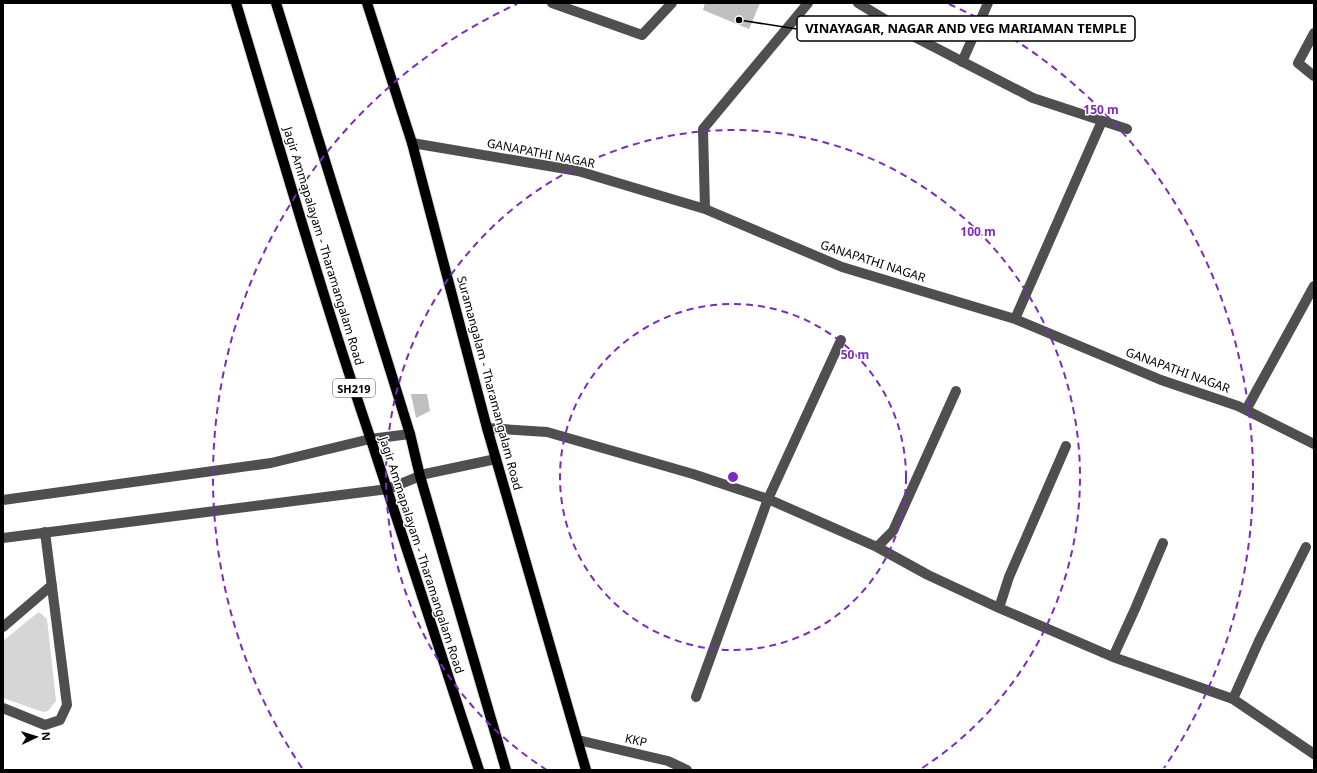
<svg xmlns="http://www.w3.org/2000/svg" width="1317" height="773" font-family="'Noto Sans',sans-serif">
	<rect width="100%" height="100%" fill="#fff"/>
	<!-- green -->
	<path fill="#d6d6d6" d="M 39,612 L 47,619 L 56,701 L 48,711 L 43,712 L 3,698 L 3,641 L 31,618 Z"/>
	<!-- building -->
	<path fill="#bfbfbf" d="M 705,3 L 760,3 L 749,29 L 703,10 Z
		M 411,394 L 427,394 L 430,411 L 416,418 Z"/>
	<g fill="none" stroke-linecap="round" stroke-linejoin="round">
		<defs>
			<path id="major" d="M 236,3 C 280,149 322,295 371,440 C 407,550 443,660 479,770
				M 276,3 L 410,434 L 420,476 L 506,770
				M 367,3 L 412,143 L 487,428 L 586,770"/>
		</defs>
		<!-- major casing -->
		<use href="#major" stroke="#dbdbdb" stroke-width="12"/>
		<!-- minor -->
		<path stroke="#4f4f4f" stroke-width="10" d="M 552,3 L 642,35 L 672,3
			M 858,3 L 909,34 L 1033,98 L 1127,129
			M 1314,33 L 1298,63 L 1314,76
			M 962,62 L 988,3
			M 412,143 L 578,171 L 705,209 L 842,267 L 1015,319 L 1161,380 L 1238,406 L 1314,444
			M 705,209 L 703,129 L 808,3
			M 1015,319 L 1102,121
			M 1246,410 L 1314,286
			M 487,428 L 547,432 L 693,474 L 768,499 L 877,547 L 928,575 L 999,608 L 1113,657 L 1233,699 L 1314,754
			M 3,500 L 271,463 L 370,439 L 410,434
			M 3,538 L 388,489 L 425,474 L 496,459
			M 877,547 L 893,531 L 956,391
			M 999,608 L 1009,577 L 1066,446
			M 3,627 L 52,585
			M 1113,657 L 1135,609 L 1163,543
			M 696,697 L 768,499 L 841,340
			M 1233,699 L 1259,641 L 1306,547
			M 3,708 L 45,725 L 60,720 L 67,705 L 45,532
			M 578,740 L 668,761 L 687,770"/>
		<!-- major -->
		<use href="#major" stroke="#000" stroke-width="10"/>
	</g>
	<!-- distance rings -->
	<g fill="none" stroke="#7b2cbf" stroke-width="2" stroke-dasharray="7 5">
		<circle cx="733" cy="477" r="173"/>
		<path d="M547 770A347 347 0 1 1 919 770"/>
		<path d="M302 768A520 520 0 0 1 517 4M949 4A520 520 0 0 1 1164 768"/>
	</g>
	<g text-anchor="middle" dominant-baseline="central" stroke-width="3" stroke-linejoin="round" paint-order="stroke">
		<!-- shield labels -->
		<rect fill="#fff" stroke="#4c4c4c" stroke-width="1" x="333" y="379" width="42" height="18" rx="3"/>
		<g font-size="11" font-weight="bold" fill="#000">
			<text x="354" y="388">SH219</text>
		</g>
		<!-- street labels -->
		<g font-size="12" fill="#000" stroke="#fff">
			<text transform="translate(541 153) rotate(11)">GANAPATHI NAGAR</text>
			<text transform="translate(324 246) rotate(73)">Jagir Ammapalayam - Tharamangalam Road</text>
			<text transform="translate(873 261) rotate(18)">GANAPATHI NAGAR</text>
			<text transform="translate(1178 370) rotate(20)">GANAPATHI NAGAR</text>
			<text transform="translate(490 383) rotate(75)">Suramangalam - Tharamangalam Road</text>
			<text transform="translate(422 555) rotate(72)">Jagir Ammapalayam - Tharamangalam Road</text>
			<text transform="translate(636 740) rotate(13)">KKP</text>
		</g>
	</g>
	<circle cx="733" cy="477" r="6" fill="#7b2cbf" stroke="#fff" stroke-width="2"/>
	<g font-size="12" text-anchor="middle" font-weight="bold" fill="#7b2cbf" stroke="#fff" stroke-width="3" stroke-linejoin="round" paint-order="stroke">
		<text x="1101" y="114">150 m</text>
		<text x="978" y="236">100 m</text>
		<text x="855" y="359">50 m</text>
	</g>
	<!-- callouts -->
	<path fill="none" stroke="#000" stroke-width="1.5" d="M739 20L797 29"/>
	<circle fill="#000" stroke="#fff" stroke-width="1.5" cx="739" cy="20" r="4"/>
	<rect fill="#fff" stroke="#000" stroke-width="1.5" x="797" y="16" width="338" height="25" rx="4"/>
	<g font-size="13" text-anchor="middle" font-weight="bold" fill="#000">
		<text x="966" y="33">VINAYAGAR, NAGAR AND VEG MARIAMAN TEMPLE</text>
	</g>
	<!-- border -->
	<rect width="1317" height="773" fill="none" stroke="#000000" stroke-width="8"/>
	<!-- north arrow -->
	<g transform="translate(36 737) rotate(86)" stroke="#ffffff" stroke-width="3" paint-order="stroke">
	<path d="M0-3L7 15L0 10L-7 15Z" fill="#000000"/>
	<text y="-6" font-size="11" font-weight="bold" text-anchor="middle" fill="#000000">N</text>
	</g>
</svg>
